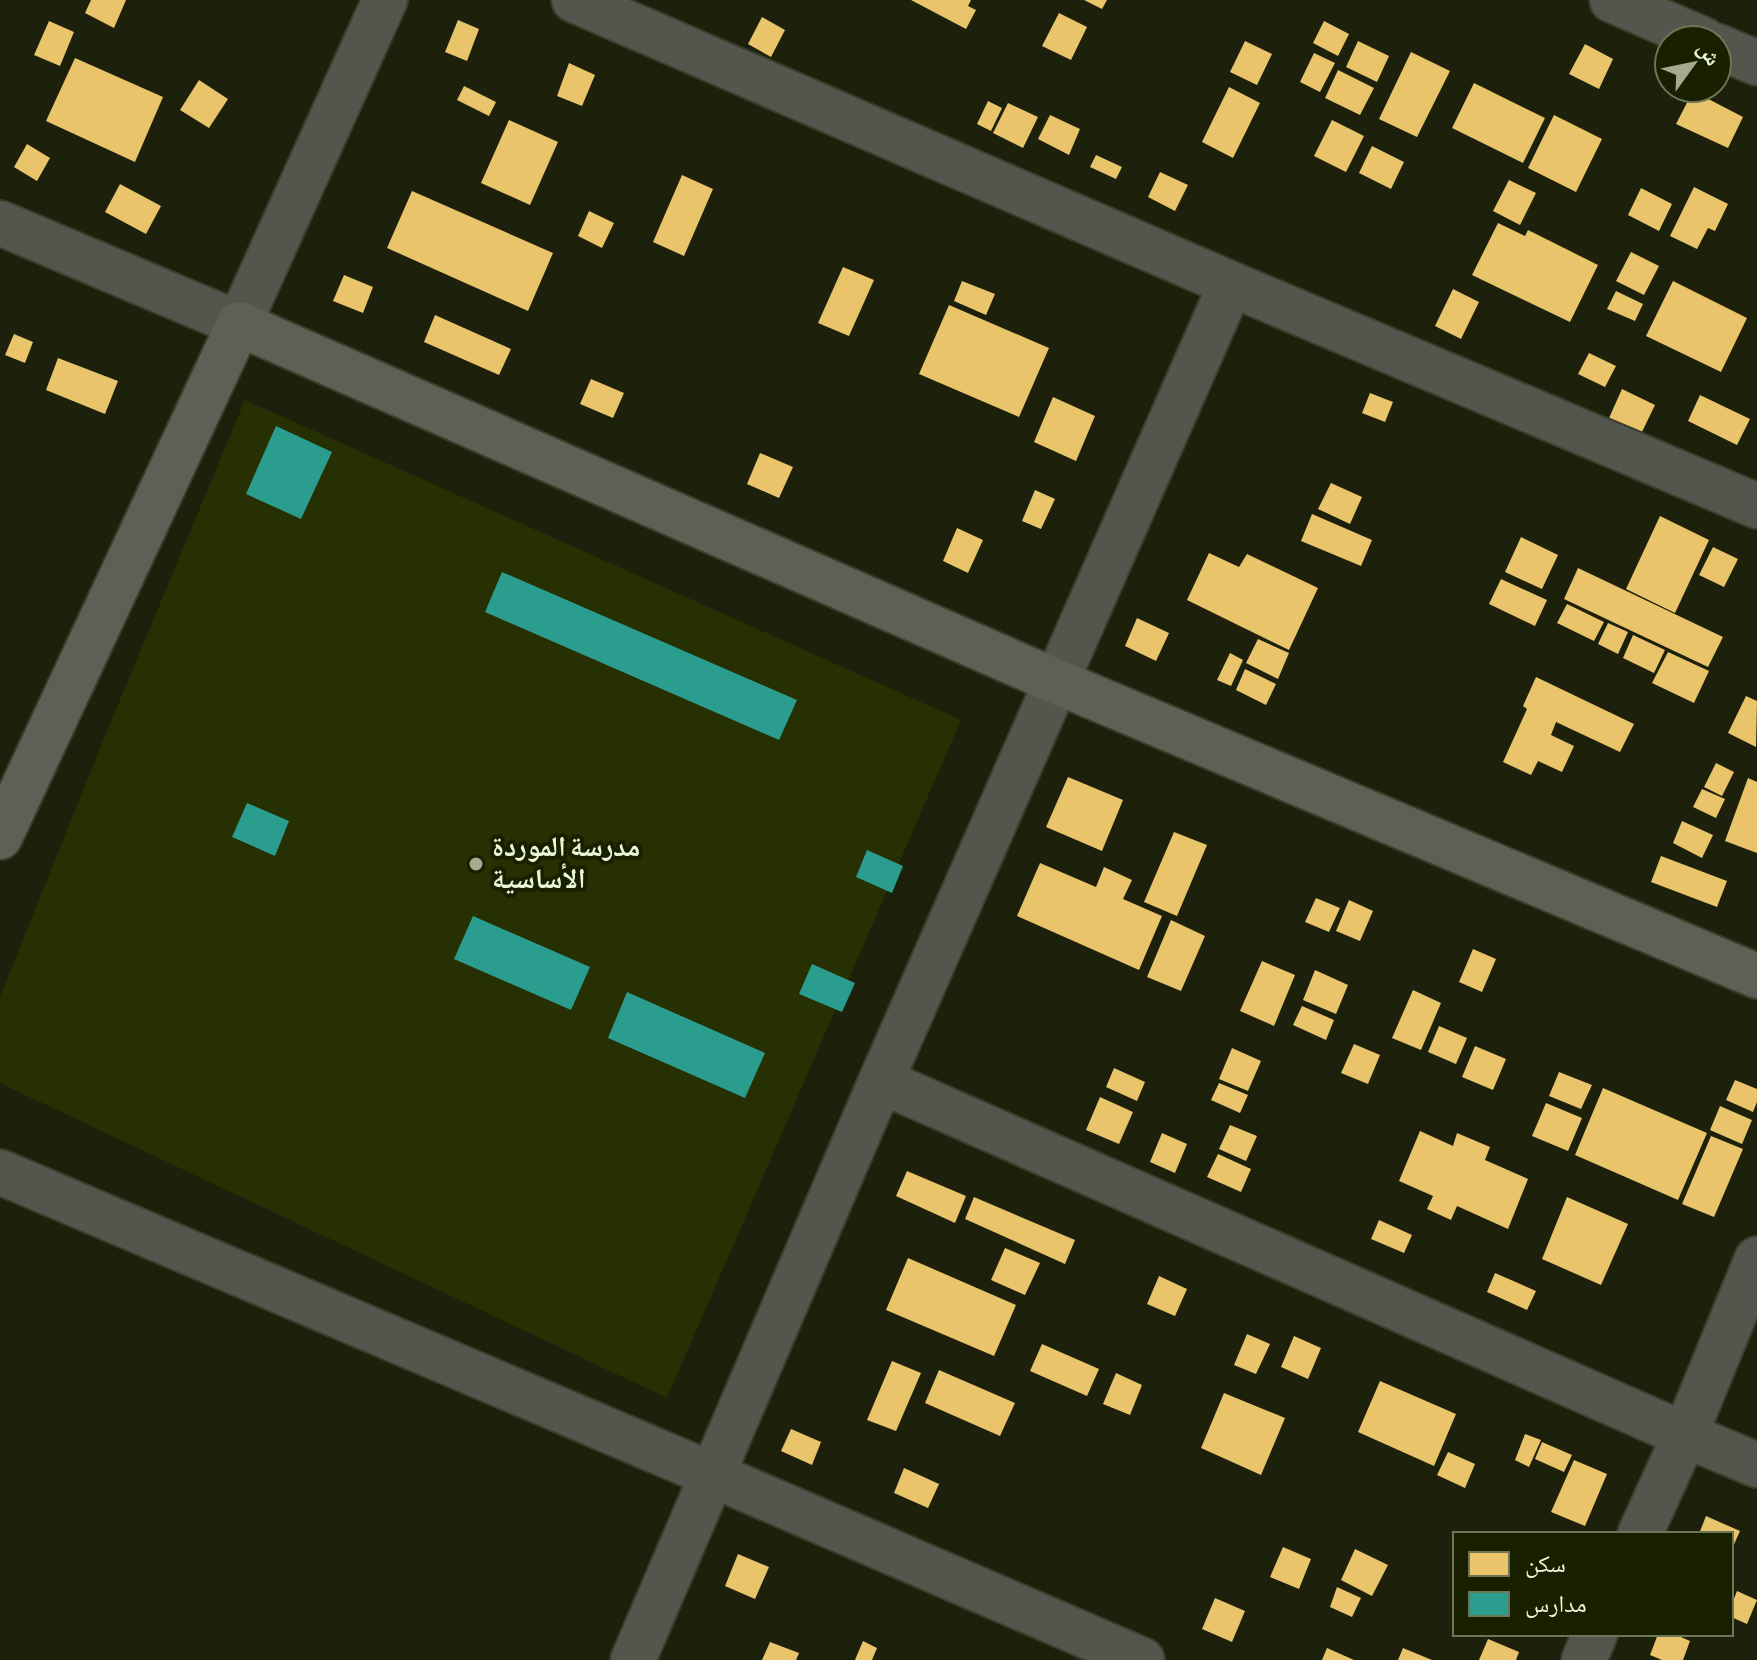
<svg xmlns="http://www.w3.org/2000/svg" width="1757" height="1660" font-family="'Alegreya Sans','Noto Naskh Arabic',sans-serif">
	<rect width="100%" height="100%" fill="#1d210c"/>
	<!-- built -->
	<path fill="#273003" d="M 245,400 L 961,720 L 667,1398 L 0,1083 L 0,997 L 107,731 Z"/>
	<!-- homes -->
	<path fill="#e9c46a" d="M 91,0 L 126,0 L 114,28 L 85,13 Z
		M 911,0 L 971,0 L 968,6 L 976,10 L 966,29 Z
		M 1084,0 L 1107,0 L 1102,9 Z
		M 1059,13 L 1087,27 L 1071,60 L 1042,46 Z
		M 762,17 L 785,30 L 771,57 L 748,44 Z
		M 458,20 L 479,29 L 467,61 L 445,52 Z
		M 49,21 L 74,32 L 60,66 L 34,55 Z
		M 1324,21 L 1349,34 L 1338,56 L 1313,43 Z
		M 1245,41 L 1272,54 L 1257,85 L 1230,72 Z
		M 1358,41 L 1389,56 L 1377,82 L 1346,67 Z
		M 1585,44 L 1613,59 L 1599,89 L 1569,74 Z
		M 1411,52 L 1450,71 L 1417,137 L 1379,119 Z
		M 1314,53 L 1335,63 L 1320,92 L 1300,82 Z
		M 75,58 L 163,97 L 135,162 L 46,121 Z
		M 569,63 L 595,75 L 582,106 L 557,96 Z
		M 1338,70 L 1374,88 L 1360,115 L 1325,98 Z
		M 199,80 L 228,99 L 209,128 L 180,110 Z
		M 1474,83 L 1545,118 L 1523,163 L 1452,128 Z
		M 464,86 L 496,102 L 489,116 L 457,100 Z
		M 1229,87 L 1260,103 L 1233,158 L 1202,142 Z
		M 1693,91 L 1743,117 L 1728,148 L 1676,124 Z
		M 988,101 L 1002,108 L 991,131 L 977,124 Z
		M 1008,103 L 1038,117 L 1023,148 L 993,133 Z
		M 1050,115 L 1080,129 L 1069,155 L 1038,139 Z
		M 1554,115 L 1602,139 L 1576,192 L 1528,168 Z
		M 509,120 L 558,142 L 530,205 L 481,183 Z
		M 1332,120 L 1364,136 L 1346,172 L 1314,156 Z
		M 27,144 L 50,158 L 37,181 L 14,167 Z
		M 1372,146 L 1404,162 L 1391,189 L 1359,173 Z
		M 1096,155 L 1122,167 L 1116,179 L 1090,167 Z
		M 1160,172 L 1188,185 L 1175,211 L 1148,197 Z
		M 682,175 L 713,189 L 684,256 L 653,242 Z
		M 1509,180 L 1536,193 L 1520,225 L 1493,211 Z
		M 120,184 L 161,206 L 146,234 L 105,212 Z
		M 1694,187 L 1728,204 L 1715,231 L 1708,228 L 1697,249 L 1670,236 Z
		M 1641,188 L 1672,204 L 1659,231 L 1628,215 Z
		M 412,191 L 553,253 L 528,311 L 387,248 Z
		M 589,211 L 614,223 L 602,248 L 578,236 Z
		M 1498,223 L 1525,236 L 1528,230 L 1598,265 L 1570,322 L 1472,275 Z
		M 1631,252 L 1659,266 L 1644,295 L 1616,281 Z
		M 843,267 L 874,280 L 849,336 L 818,323 Z
		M 344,275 L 373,287 L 363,313 L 333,301 Z
		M 962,281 L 995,294 L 986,315 L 954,301 Z
		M 1673,281 L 1747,318 L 1721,372 L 1646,336 Z
		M 1453,289 L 1479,302 L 1461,339 L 1435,326 Z
		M 1616,291 L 1643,304 L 1635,321 L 1607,309 Z
		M 949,305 L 1049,348 L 1019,417 L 919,374 Z
		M 435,315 L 511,349 L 499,375 L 424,342 Z
		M 14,334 L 33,342 L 25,363 L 5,355 Z
		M 1589,353 L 1616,366 L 1605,387 L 1578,374 Z
		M 58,358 L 118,381 L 105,414 L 46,390 Z
		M 591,379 L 624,393 L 613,418 L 580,404 Z
		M 1622,389 L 1655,405 L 1641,434 L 1609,418 Z
		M 1370,393 L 1393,402 L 1385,422 L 1362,413 Z
		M 1700,395 L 1750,419 L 1737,445 L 1688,421 Z
		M 1053,397 L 1095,416 L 1076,461 L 1034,442 Z
		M 760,453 L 793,467 L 779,498 L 747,484 Z
		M 1331,483 L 1362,497 L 1350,524 L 1318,509 Z
		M 1035,490 L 1055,499 L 1041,529 L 1022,521 Z
		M 1312,514 L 1372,540 L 1361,566 L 1301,541 Z
		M 1660,516 L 1709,540 L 1675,613 L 1626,589 Z
		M 957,528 L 983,540 L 968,573 L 943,561 Z
		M 1521,537 L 1558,555 L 1542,589 L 1505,572 Z
		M 1713,547 L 1738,559 L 1724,587 L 1699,575 Z
		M 1209,553 L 1239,567 L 1247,554 L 1318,588 L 1289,650 L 1187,600 Z
		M 1578,568 L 1723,637 L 1708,667 L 1564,599 Z
		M 1501,579 L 1547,600 L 1535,626 L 1489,604 Z
		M 1567,604 L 1604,622 L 1594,641 L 1557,623 Z
		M 1137,618 L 1169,633 L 1156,661 L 1125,646 Z
		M 1608,623 L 1628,632 L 1618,654 L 1598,644 Z
		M 1633,635 L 1665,650 L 1654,673 L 1623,658 Z
		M 1258,639 L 1289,653 L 1278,679 L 1246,663 Z
		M 1668,652 L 1709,671 L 1694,703 L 1652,683 Z
		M 1230,653 L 1243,660 L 1231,686 L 1217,680 Z
		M 1245,669 L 1276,684 L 1266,705 L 1236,690 Z
		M 1536,677 L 1634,724 L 1620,752 L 1556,722 L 1551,735 L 1574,746 L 1562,772 L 1538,761 L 1531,775 L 1503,762 L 1527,709 L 1523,706 Z
		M 1746,696 L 1757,701 L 1756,747 L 1728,733 Z
		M 1716,763 L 1734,772 L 1722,796 L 1704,787 Z
		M 1068,777 L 1123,800 L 1102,851 L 1046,827 Z
		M 1748,778 L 1757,782 L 1757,853 L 1725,841 Z
		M 1702,789 L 1725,799 L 1716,818 L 1693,807 Z
		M 1682,821 L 1713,835 L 1702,858 L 1673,843 Z
		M 1174,832 L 1207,845 L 1177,916 L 1144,902 Z
		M 1661,856 L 1727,881 L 1717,907 L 1651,882 Z
		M 1040,863 L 1096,887 L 1104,867 L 1132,880 L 1123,899 L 1162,916 L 1139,970 L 1017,916 Z
		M 1316,898 L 1340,908 L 1329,932 L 1305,922 Z
		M 1349,900 L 1373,911 L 1360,941 L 1336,931 Z
		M 1171,920 L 1205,936 L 1181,991 L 1147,977 Z
		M 1473,949 L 1496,959 L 1482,992 L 1459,982 Z
		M 1262,961 L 1295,975 L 1274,1026 L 1240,1011 Z
		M 1315,970 L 1348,985 L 1336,1014 L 1303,1000 Z
		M 1413,990 L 1441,1003 L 1421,1050 L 1392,1038 Z
		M 1302,1006 L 1334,1020 L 1326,1040 L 1293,1025 Z
		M 1439,1026 L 1467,1038 L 1456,1064 L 1428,1052 Z
		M 1354,1044 L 1380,1055 L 1368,1084 L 1341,1073 Z
		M 1475,1046 L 1506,1059 L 1493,1090 L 1462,1077 Z
		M 1232,1048 L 1261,1061 L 1248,1091 L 1219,1079 Z
		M 1114,1068 L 1145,1082 L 1137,1101 L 1106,1087 Z
		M 1559,1072 L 1592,1085 L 1581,1109 L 1549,1096 Z
		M 1735,1080 L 1757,1089 L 1757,1102 L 1753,1112 L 1726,1100 Z
		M 1219,1083 L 1248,1095 L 1240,1113 L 1211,1100 Z
		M 1603,1088 L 1707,1133 L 1678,1200 L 1575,1155 Z
		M 1100,1097 L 1133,1112 L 1119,1144 L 1086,1130 Z
		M 1546,1103 L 1582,1118 L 1568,1151 L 1532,1136 Z
		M 1720,1106 L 1752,1120 L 1742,1144 L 1710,1130 Z
		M 1230,1125 L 1257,1136 L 1246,1161 L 1219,1149 Z
		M 1420,1131 L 1453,1146 L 1457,1133 L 1490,1147 L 1485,1160 L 1528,1179 L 1508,1229 L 1457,1206 L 1451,1220 L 1427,1209 L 1433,1196 L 1399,1181 Z
		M 1162,1133 L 1187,1144 L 1175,1173 L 1150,1162 Z
		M 1711,1136 L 1743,1149 L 1714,1217 L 1682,1204 Z
		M 1218,1154 L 1251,1169 L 1241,1192 L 1207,1177 Z
		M 907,1171 L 966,1196 L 955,1223 L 896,1196 Z
		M 974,1197 L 1075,1240 L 1065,1264 L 965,1219 Z
		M 1567,1197 L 1628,1224 L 1601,1285 L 1542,1259 Z
		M 1379,1220 L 1412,1235 L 1404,1253 L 1371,1239 Z
		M 1005,1248 L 1040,1263 L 1025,1295 L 991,1280 Z
		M 908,1258 L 1016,1305 L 994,1356 L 886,1310 Z
		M 1495,1273 L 1536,1291 L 1527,1310 L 1487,1292 Z
		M 1159,1276 L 1187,1289 L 1175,1316 L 1147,1304 Z
		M 1247,1334 L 1270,1344 L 1256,1374 L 1234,1365 Z
		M 1294,1336 L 1321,1348 L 1308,1379 L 1281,1367 Z
		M 1042,1344 L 1099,1369 L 1087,1396 L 1030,1371 Z
		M 892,1361 L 921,1373 L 896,1431 L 867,1420 Z
		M 939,1370 L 1015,1403 L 1000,1436 L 925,1403 Z
		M 1116,1373 L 1142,1385 L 1130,1415 L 1103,1404 Z
		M 1380,1381 L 1456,1414 L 1434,1466 L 1358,1432 Z
		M 1224,1393 L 1285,1418 L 1261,1475 L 1201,1448 Z
		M 791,1429 L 821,1442 L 812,1465 L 781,1451 Z
		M 1525,1434 L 1541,1440 L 1529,1467 L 1515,1460 Z
		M 1542,1442 L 1572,1455 L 1564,1472 L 1535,1459 Z
		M 1448,1452 L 1475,1464 L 1465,1488 L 1437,1475 Z
		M 1574,1460 L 1607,1474 L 1585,1526 L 1551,1512 Z
		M 904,1468 L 939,1484 L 928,1508 L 894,1493 Z
		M 1706,1516 L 1740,1531 L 1731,1551 L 1731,1534 L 1699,1534 Z
		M 1283,1547 L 1311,1559 L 1299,1589 L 1270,1577 Z
		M 1355,1549 L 1388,1565 L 1372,1596 L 1341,1580 Z
		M 738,1554 L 769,1567 L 755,1599 L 725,1586 Z
		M 1337,1587 L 1361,1598 L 1352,1617 L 1330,1607 Z
		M 1737,1591 L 1757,1600 L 1747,1624 L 1731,1617 L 1731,1606 Z
		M 1215,1598 L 1245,1611 L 1232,1642 L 1202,1629 Z
		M 1658,1634 L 1674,1634 L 1690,1641 L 1683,1660 L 1662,1660 L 1650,1655 Z
		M 1488,1639 L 1519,1652 L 1516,1660 L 1479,1660 Z
		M 863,1641 L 877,1648 L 872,1660 L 855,1660 Z
		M 770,1642 L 799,1653 L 796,1660 L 762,1660 Z
		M 1327,1648 L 1354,1660 L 1322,1660 Z
		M 1403,1648 L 1432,1660 L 1398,1660 Z"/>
	<!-- schools -->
	<path fill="#2a9d8f" d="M 276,426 L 332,452 L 301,519 L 246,494 Z
		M 502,572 L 797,700 L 779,740 L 485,612 Z
		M 247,803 L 289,821 L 275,856 L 232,837 Z
		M 867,850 L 903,866 L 892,893 L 856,877 Z
		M 473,916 L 590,967 L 571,1010 L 454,959 Z
		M 812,964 L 855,983 L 842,1012 L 799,994 Z
		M 627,992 L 765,1053 L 745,1098 L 608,1038 Z"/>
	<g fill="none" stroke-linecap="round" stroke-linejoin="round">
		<defs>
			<path id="street" d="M 574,0 L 1231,284 L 1757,506
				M 1612,0 L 1704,40
				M 1717,46 L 1757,63
				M 0,223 L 239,324 L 385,0
				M 881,1081 L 1685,1435 L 1757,1465
				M 0,1172 L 713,1475 L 1142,1660
				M 1640,1534 L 1685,1435 L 1757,1259
				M 633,1660 L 881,1081 L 1231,284
				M 1584,1660 L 1595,1634"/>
			<path id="secondary" d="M 0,837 L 239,324 L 1055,681 L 1757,976"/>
		</defs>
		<!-- street casing -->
		<use href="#street" stroke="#393d2a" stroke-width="48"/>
		<!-- secondary casing -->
		<use href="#secondary" stroke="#393d2a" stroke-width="48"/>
		<!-- street -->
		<use href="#street" stroke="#53564c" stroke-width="44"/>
		<!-- secondary -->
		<use href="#secondary" stroke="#5d6055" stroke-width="44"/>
	</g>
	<!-- markers -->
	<circle fill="#a4ab91" stroke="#192000" stroke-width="3" cx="476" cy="864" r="8"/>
	<g text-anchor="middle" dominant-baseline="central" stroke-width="8" stroke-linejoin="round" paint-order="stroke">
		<!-- poi labels -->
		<g font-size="28" font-weight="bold" fill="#edf5d9" stroke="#192000" text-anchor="start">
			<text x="492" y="848">مدرسة الموردة<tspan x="492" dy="32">الأساسية</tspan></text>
		</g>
	</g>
	<!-- legend -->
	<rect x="1453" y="1532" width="280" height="104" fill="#192000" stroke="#6e7557" stroke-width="2"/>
	<rect x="1469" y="1552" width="40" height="24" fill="#e9c46a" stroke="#6e7557" stroke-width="2"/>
	<text x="1525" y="1572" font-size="24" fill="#edf5d9">سكن</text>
	<rect x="1469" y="1592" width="40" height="24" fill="#2a9d8f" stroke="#6e7557" stroke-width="2"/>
	<text x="1525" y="1612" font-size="24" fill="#edf5d9">مدارس</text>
	<!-- north arrow -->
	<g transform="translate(1693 64) rotate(57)"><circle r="38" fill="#192000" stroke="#6e7557" stroke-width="2"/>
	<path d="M0-6L14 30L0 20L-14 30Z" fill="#a4ab91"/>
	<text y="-12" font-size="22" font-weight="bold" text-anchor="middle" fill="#edf5d9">ش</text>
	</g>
</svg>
